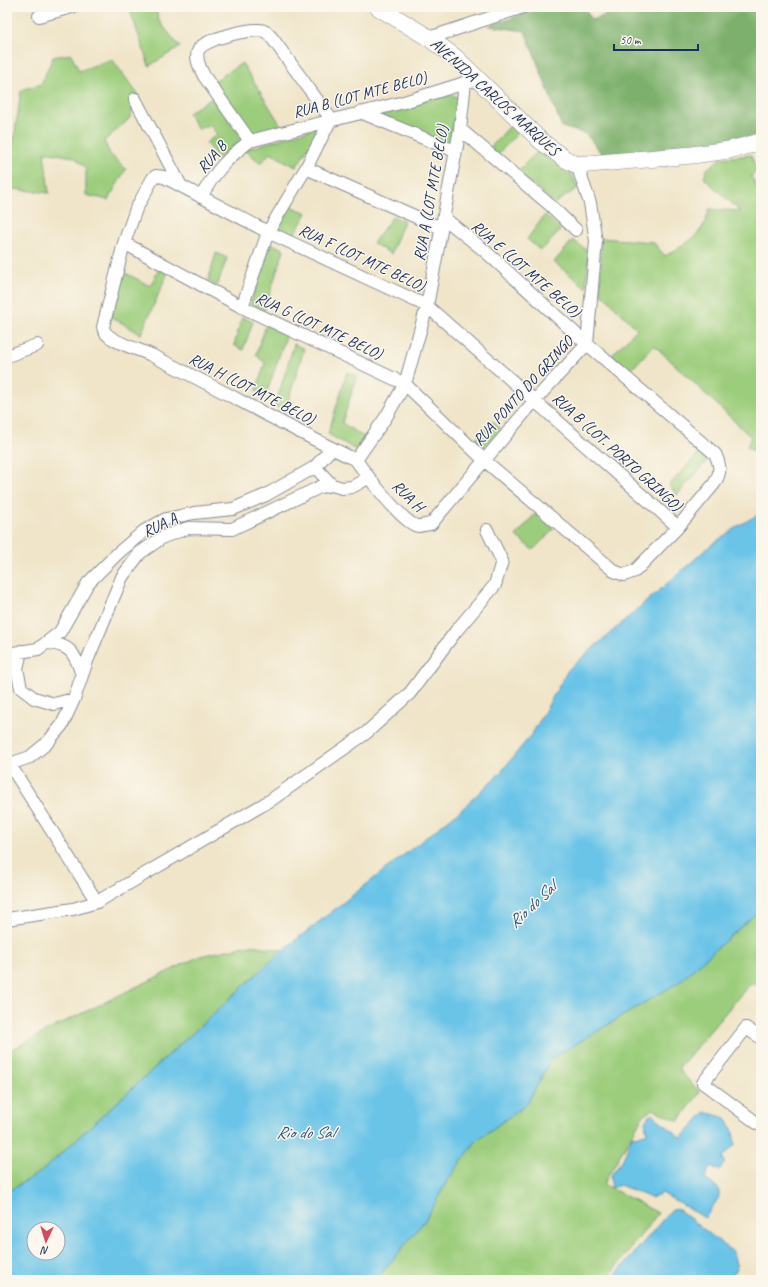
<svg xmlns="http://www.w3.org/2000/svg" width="768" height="1287" font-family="Caveat,sans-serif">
	<rect width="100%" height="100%" fill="#fbf7ec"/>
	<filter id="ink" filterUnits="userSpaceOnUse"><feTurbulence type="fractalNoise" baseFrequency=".025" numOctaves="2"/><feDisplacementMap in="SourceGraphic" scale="8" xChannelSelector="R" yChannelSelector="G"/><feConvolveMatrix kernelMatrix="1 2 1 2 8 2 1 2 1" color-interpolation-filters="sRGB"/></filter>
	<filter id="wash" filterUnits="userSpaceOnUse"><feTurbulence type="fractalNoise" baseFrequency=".012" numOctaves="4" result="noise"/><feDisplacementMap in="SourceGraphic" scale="16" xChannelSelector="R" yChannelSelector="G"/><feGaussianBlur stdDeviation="0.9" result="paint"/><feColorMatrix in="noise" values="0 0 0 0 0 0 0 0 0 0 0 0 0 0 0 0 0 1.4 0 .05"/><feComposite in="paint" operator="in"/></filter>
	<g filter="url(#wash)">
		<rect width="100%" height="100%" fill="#f0e5c9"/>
		<!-- green -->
		<path fill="#9ccd7c" stroke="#5c7e6d" d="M 129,7 L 155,7 L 159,21 L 180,47 L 149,66 Z
			M 71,54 L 79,71 L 112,59 L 139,96 L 129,119 L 104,141 L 110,154 L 126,169 L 108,200 L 86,195 L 86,168 L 74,157 L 44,152 L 49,193 L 7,188 L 7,178 L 13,147 L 21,90 L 41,84 L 53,57 Z
			M 242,63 L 282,127 L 253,137 L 213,82 Z
			M 448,93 L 459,98 L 449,145 L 377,114 Z
			M 212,98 L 244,140 L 218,158 L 206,143 L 217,134 L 210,125 L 198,129 L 188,113 Z
			M 322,126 L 296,167 L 270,153 L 261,163 L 244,150 Z
			M 510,126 L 517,134 L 496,156 L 490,148 Z
			M 537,152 L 571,172 L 578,188 L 555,203 L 517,172 Z
			M 751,155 L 757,171 L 751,176 L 761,196 L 761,452 L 759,454 L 747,447 L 751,437 L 654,345 L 630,371 L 612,355 L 637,329 L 600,292 L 601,238 L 653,242 L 665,256 C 687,243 704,236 709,209 L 740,211 L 704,178 L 707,169 L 721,158 Z
			M 290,206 L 307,213 L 291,239 L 273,230 Z
			M 545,215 L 561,230 L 541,251 L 527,239 Z
			M 393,216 L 404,221 L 391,254 L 373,243 Z
			M 573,240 L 589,252 L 586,288 L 554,262 Z
			M 271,243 L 284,250 L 264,311 L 250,304 Z
			M 216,253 L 227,258 L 217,286 L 208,281 Z
			M 160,267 L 169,270 L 141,334 L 111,317 L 120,270 L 150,286 Z
			M 242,317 L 253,322 L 243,350 L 234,345 Z
			M 266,325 L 286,336 L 266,395 L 256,391 L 265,363 L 256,355 Z
			M 294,344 L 304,349 L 285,411 L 275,406 Z
			M 347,372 L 357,376 L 342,423 L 367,439 L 358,451 L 328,434 Z
			M 493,421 L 501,429 L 480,451 L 472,443 Z
			M 702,450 L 709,459 L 677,495 L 669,485 Z
			M 535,514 L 554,529 L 533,550 L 516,536 Z
			M 761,909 L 761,981 L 748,986 L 678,1069 L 700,1092 L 679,1121 L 653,1109 L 643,1116 L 603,1184 L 658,1213 L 606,1280 L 376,1280 L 426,1219 L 447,1181 L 477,1140 L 527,1104 L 551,1059 L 679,982 Z
			M 250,945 L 283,950 L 41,1172 L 7,1192 L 7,1052 L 60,1024 L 200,956 Z"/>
		<!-- forest -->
		<path fill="#7db06c" stroke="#4c7065" d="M 545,7 L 584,7 L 592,20 L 629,7 L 761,7 L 761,134 L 708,146 L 605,158 L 586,134 L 562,127 L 525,31 L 489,26 Z"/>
		<!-- water -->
		<path fill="#6ac4e8" stroke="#427aa3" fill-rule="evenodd" d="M 761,513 L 761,909 L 679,982 L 551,1059 L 527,1104 L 477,1140 L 447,1181 L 426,1219 L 376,1280 L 7,1280 L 7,1192 L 41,1172 L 283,950 L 461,810 L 500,773 L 532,734 L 568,670 L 710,546 L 738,526 ZM 34,1229 L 58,1229 L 58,1253 L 34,1253 Z
			M 705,1112 L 726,1118 L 733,1131 L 735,1145 L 723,1157 L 725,1163 L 719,1170 L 710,1166 L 705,1179 L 719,1189 L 719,1197 L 705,1218 L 662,1193 L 651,1198 L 620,1185 L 612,1188 L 610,1176 L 623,1159 L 632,1136 L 647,1134 L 645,1121 L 652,1114 L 681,1138 Z
			M 672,1209 L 679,1210 L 733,1252 L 737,1269 L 728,1280 L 611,1280 Z"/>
	</g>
	<g filter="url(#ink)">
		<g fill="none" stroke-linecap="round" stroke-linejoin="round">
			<defs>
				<path id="street" d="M 39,16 L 72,7
					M 429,38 L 523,7
					M 135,99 L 180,184
					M 360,112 L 455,151
					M 460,129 L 550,205 L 576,230
					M 577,165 L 590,203 L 596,241 L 587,344
					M 306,168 L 441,228
					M 201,197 C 214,173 228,157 250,141 L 404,102 L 471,81
					M 124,243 L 242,307 L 405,384 L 484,460 L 614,571 L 624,575 L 635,571 L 678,527 L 714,484 C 721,473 721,466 715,454 L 587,344 L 485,251 L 444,218
					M 242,307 L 268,232 L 306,168 L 331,119 L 275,42 C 272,38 269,33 264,31 C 253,27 205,39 199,49 C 194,57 200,68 204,76 L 250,141
					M 587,344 L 535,400 L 431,524 C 427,524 422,526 418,526 C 404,525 365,473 356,460 C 287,427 220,389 151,355 C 139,349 104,341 103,327 L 124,243 L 136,209 L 153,178 L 156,176 L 164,177 L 268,232 L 427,306 L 678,527
					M 7,356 L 37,345
					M 356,460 L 386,417 L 405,384 L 427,306 L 460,129 L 465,82
					M 315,467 L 332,485
					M 46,643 C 70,644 75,653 82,675
					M 21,651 L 17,669 L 21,688 L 34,698 L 54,704 L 74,699
					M 7,654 L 38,649 L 60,632 L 88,583 L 118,553 L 144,531 L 166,519 L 194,513 L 233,509 L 266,495 L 315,467 L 332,448
					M 7,765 L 30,757 L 47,743 L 62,725 L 74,699 L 87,661 L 122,577 L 140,553 L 163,537 L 188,528 L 232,529 L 320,487 L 332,485 L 342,488 L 352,487 L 368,478
					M 10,765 L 97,902
					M 7,919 L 73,909 L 97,902 L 271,800 L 366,733 L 410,693 L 456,631 L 495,585 L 502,561 L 487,530
					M 761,1038 L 746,1028 L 703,1083 L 761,1126"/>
				<path id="secondary" d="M 378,7 L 429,38 L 456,58 L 541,141 L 565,159 L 577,165 L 692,155 L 729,150 L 761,142"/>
			</defs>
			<!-- street casing -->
			<use href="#street" stroke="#868a94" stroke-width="14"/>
			<!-- secondary casing -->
			<use href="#secondary" stroke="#868a94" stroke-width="18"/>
			<!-- street -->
			<use href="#street" stroke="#fff" stroke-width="12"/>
			<!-- secondary -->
			<use href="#secondary" stroke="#fff" stroke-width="17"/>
		</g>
	</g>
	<g text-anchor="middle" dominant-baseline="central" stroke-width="3" stroke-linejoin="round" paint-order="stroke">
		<!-- street labels -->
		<g font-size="16" fill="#1b2f5e" stroke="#fbf7ec">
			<text transform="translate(360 95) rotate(-15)">RUA B (LOT MTE BELO)</text>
			<text transform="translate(495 97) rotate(42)">AVENIDA CARLOS MARQUES</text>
			<text transform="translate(212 157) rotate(-49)">RUA B</text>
			<text transform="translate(431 193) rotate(-80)">RUA A (LOT MTE BELO)</text>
			<text transform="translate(362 258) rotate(25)">RUA F (LOT MTE BELO)</text>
			<text transform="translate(526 269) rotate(41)">RUA E (LOT MTE BELO)</text>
			<text transform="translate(319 326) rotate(25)">RUA G (LOT MTE BELO)</text>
			<text transform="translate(252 389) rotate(27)">RUA H (LOT MTE BELO)</text>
			<text transform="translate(523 391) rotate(-48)">RUA PONTO DO GRINGO</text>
			<text transform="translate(617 452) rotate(42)">RUA B (LOT. PORTO GRINGO)</text>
			<text transform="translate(408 496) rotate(44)">RUA H</text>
			<text transform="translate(160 525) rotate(-26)">RUA A</text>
		</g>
		<!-- water labels -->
		<g font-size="17" font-style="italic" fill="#2f5480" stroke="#fbf7ec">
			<text transform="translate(532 905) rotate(-43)">Rio do Sal</text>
			<text x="305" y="1132">Rio do Sal</text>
		</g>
	</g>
	<!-- margin -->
	<rect width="768" height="1287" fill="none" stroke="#fbf7ec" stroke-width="24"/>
	<!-- north arrow -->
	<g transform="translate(46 1241) rotate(184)"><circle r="19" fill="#fbf7ec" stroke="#a1a7b3"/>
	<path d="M0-3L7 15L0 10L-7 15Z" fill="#d1495b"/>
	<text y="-6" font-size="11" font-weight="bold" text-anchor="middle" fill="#1b2f5e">N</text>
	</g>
	<!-- scale -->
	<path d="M614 44v6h84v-6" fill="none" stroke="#1b2f5e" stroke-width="2"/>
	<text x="620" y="44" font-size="12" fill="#1b2f5e" stroke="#fbf7ec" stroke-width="3" paint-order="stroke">50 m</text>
</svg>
